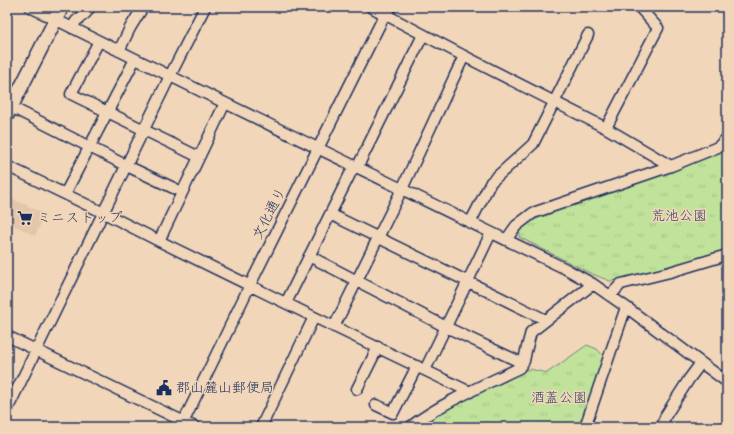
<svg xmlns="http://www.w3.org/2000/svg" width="734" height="434" font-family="'Indie Flower','Klee One',sans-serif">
	<defs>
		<pattern id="park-tufts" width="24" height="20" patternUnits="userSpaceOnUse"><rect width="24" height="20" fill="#c1e29b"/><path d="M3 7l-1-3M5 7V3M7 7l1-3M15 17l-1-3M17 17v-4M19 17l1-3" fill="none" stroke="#a5c288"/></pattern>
	</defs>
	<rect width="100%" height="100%" fill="#f2d6b9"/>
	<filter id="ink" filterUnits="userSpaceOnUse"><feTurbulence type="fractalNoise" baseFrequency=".025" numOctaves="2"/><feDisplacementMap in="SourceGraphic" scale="8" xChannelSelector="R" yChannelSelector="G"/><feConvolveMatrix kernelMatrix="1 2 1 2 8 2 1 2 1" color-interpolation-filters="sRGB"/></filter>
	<g filter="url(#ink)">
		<!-- built -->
		<path fill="#e3c7aa" d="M 7,196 L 45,214 L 35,236 L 7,222 Z"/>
		<!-- park -->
		<path fill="url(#park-tufts)" stroke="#6e887c" d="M 727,144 L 727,250 L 623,280 L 610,281 L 592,274 L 519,237 C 518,226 529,222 538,218 L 645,180 Z
			M 587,345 L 597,349 L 604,357 L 580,427 L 417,427 L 440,411 L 513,374 L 530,369 L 547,373 Z"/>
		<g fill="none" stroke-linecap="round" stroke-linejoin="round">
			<defs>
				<path id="minor" d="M 30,7 L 225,103 L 566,269 L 593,284 L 626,307 L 727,382
					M 371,7 L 464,56 L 606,128 L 671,166
					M 72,28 L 76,21 L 86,13 L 90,7
					M 99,41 L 71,94 L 199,157
					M 119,51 L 130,28 L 143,7
					M 11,107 L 127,166 L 182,192
					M 606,128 L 658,28 L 639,7
					M 7,166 L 104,213 L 159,241 L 314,317 L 470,392
					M 357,168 L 423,35
					M 65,194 L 135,59
					M 330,214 L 546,320
					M 470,223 L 491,182 L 533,144 L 588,35
					M 506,240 L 516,226 L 533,213 L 671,166 L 718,147 L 727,138
					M 159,241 L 225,103
					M 309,256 L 446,327 L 522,363
					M 610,296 L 621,284 L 670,272 L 727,255
					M 286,303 L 354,166
					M 334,327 L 402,189 L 464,56
					M 7,336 L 195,427
					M 425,370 L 491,233
					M 357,389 L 378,347
					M 376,405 L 393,413 L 417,366
					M 7,410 L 170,76 L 205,7
					M 181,427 L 250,285 L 385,14 L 391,7
					M 261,427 L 314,317
					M 410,427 C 443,402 482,386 519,368 L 524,361 L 526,351 L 531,332 L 593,284
					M 585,427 L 626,307
					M 661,427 L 666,415 L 689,379 L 701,363"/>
				<path id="major" d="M 7,115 L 62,7"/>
			</defs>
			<!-- minor casing -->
			<use href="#minor" stroke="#1b2f5e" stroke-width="13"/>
			<!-- major casing -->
			<use href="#major" stroke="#1b2f5e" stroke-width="16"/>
			<!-- minor -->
			<use href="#minor" stroke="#f2d6b9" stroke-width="10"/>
			<!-- major -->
			<use href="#major" stroke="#f2d6b9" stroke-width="13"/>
		</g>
	</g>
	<!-- icons -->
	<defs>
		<symbol id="supermarket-bare" viewBox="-9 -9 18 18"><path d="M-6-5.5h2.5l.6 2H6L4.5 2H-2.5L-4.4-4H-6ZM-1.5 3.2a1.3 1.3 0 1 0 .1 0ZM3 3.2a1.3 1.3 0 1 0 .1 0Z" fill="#1b2f5e" stroke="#f2d6b9" stroke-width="2.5" paint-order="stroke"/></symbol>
		<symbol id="civic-bare" viewBox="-9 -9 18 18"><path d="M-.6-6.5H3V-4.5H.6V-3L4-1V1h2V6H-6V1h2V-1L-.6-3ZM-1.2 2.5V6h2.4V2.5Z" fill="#1b2f5e" stroke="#f2d6b9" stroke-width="2.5" paint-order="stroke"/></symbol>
	</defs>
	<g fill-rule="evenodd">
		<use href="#supermarket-bare" x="14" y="207" width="22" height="22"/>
		<use href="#civic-bare" x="153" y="377" width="22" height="22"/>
	</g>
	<g text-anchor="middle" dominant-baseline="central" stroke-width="3" stroke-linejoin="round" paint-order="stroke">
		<!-- street labels -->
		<g font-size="14" fill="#1b2f5e" stroke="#f2d6b9">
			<text transform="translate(270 214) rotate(-63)">文化通り</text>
		</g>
		<!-- park labels -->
		<g font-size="14" fill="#344a67" stroke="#f2d6b9">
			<text x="679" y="216">荒池公園</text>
			<text x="559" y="398">酒蓋公園</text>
		</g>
		<!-- poi labels -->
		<g font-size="14" fill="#1b2f5e" stroke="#f2d6b9" text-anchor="start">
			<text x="37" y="218">ミニストップ</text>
			<text x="176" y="388">郡山麓山郵便局</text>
		</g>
	</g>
	<!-- margin -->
	<rect width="734" height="434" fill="none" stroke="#f2d6b9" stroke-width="24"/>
	<rect x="12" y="12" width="710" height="410" fill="none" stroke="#1b2f5e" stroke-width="1.5" filter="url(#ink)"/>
</svg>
